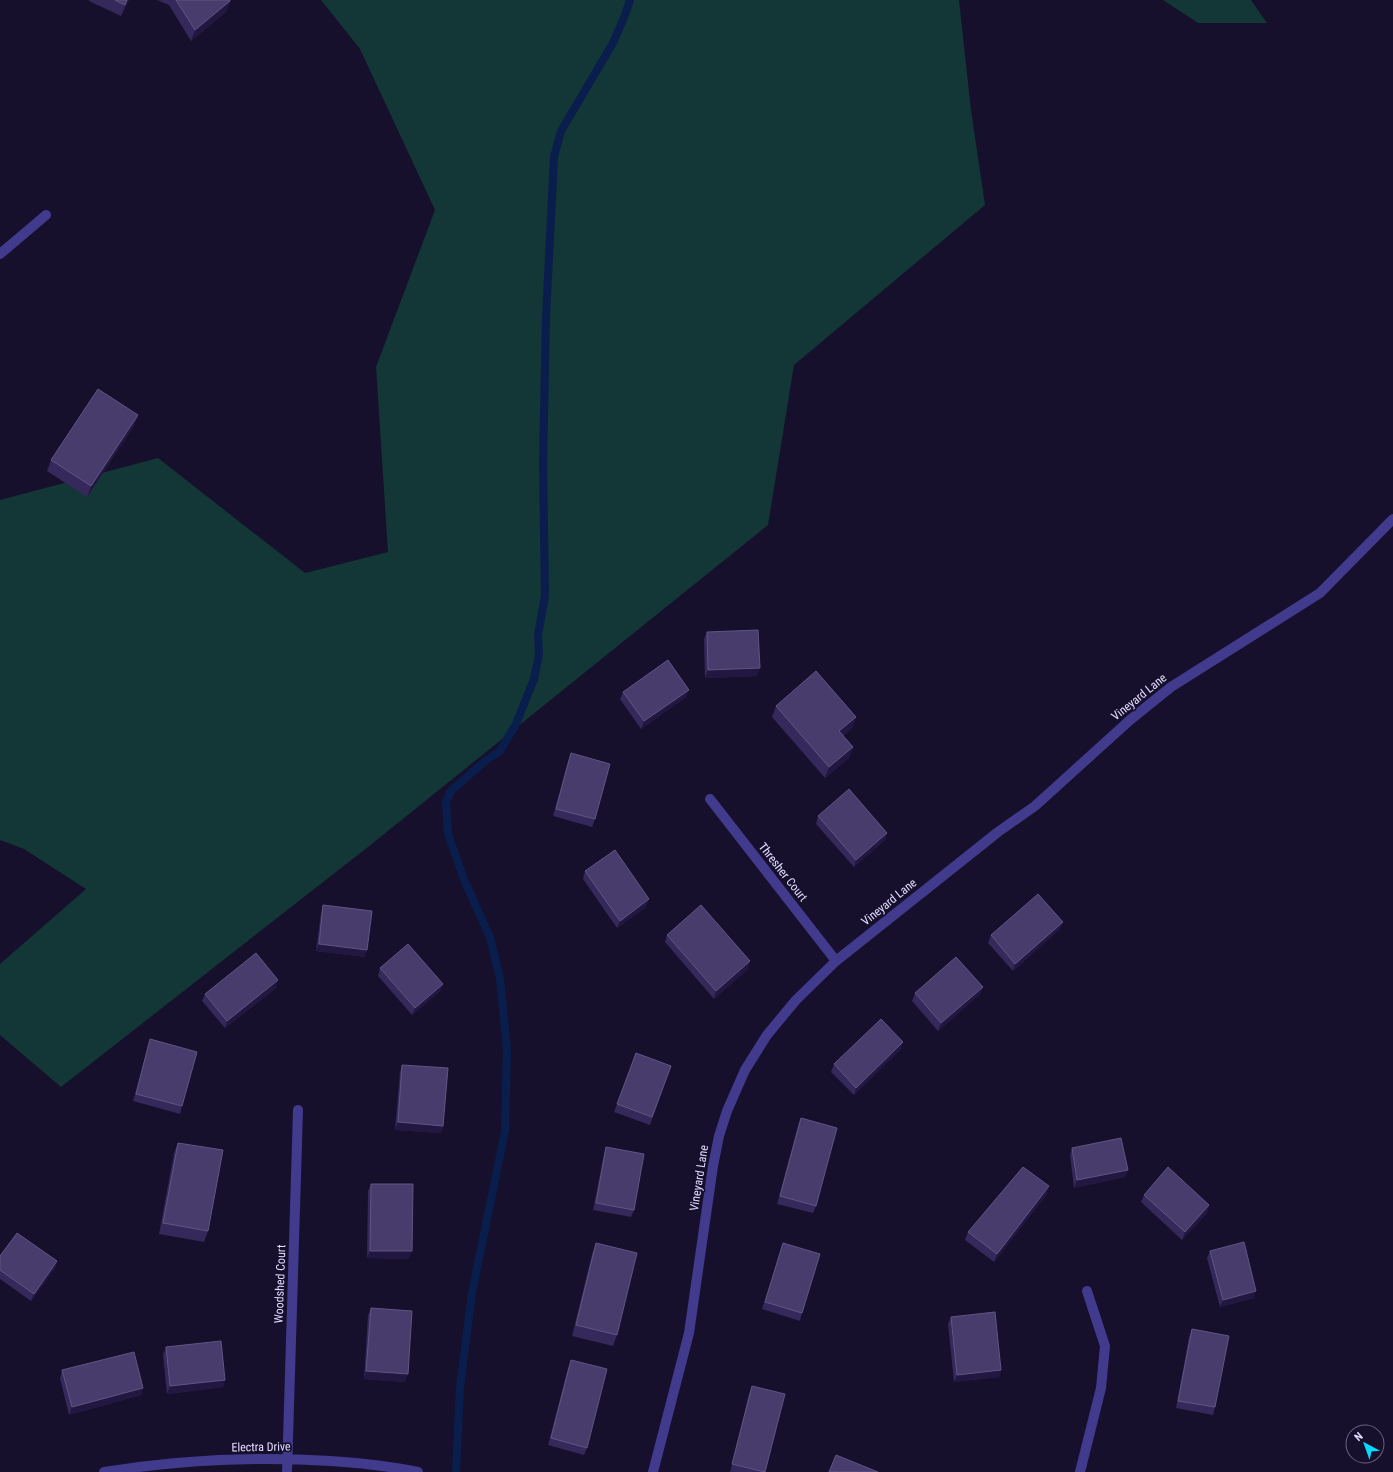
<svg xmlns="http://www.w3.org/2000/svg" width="1393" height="1472" font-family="'Roboto Condensed',sans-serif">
	<rect width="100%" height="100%" fill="#16102c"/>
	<!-- green -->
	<path fill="#133636" d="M 321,0 L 959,0 L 971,110 L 985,205 L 794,365 L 768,525 L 368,847 L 61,1087 L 0,1035 L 0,964 L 86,889 L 24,849 L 0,840 L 0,500 L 158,458 L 305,573 L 388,552 L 376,367 L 435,210 L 360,49 Z
		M 1163,0 L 1251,0 L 1267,23 L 1198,23 Z"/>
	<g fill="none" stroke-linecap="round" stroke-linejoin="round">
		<!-- stream -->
		<path stroke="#091e4d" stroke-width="8" d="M 456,1472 L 460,1387 L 472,1293 L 505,1131 L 507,1049 L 500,979 L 490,937 L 465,882 L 448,834 L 446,802 L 451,791 L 485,761 L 500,751 L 516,724 L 534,679 L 539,654 L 538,635 L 545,596 L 543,464 L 546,317 L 554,157 L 561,131 L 613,43 L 625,15 L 630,0"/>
		<!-- street -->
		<path stroke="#413a8d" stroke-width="10" d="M 0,254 L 46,215
			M 710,799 L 836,961
			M 104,1472 C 179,1460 255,1456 331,1461 C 360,1463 389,1466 418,1472
			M 287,1472 L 298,1110
			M 653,1472 L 689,1333 L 713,1166 L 719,1136 L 727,1111 L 745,1070 L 767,1035 L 796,1000 L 836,961 L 998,832 L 1035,806 L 1130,720 L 1171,687 L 1320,593 L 1393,519
			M 1080,1472 L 1101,1388 L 1105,1346 L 1087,1291"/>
	</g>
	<!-- wall -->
	<path fill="#35285a" d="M 89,0 L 129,0 L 121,16 L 89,1 Z
		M 157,0 L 230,0 L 230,1 L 226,12 L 191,41 L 169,5 Z
		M 138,415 L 134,426 L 87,497 L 47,471 L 51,460 Z
		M 707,632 L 757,676 L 705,678 L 704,639 Z
		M 623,692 L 686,697 L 641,729 L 620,699 Z
		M 776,706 L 856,717 L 852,728 L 843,736 L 853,747 L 849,758 L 825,778 L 772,717 Z
		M 571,753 L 595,819 L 592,827 L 553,816 L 568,761 Z
		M 818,816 L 887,833 L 885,840 L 854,867 L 816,824 Z
		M 585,871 L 646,907 L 617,928 L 583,879 Z
		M 323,905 L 365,957 L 316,951 L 321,913 Z
		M 1060,929 L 1013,971 L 988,943 L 991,935 Z
		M 667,935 L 748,969 L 714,999 L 665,942 Z
		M 380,968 L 443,984 L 440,991 L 412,1015 L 378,976 Z
		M 983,987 L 980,994 L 938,1031 L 912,1001 L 915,993 Z
		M 276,988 L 225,1028 L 202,1001 L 205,994 Z
		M 150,1039 L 182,1106 L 180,1114 L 133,1101 L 148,1047 Z
		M 903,1042 L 900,1050 L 854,1095 L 831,1072 L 834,1064 Z
		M 636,1053 L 671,1066 L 650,1125 L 614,1112 Z
		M 402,1065 L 443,1126 L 441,1133 L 395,1130 L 400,1072 Z
		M 801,1118 L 816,1206 L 813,1213 L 777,1204 L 798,1126 Z
		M 178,1143 L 208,1231 L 204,1242 L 159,1234 L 174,1153 Z
		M 606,1147 L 634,1210 L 631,1217 L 593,1210 L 604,1154 Z
		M 1072,1148 L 1128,1170 L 1125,1177 L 1074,1188 L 1070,1155 Z
		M 371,1184 L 409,1259 L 367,1258 L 368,1191 Z
		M 1047,1194 L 994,1262 L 965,1240 L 968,1232 Z
		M 1144,1195 L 1209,1205 L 1207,1213 L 1182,1240 L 1141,1202 Z
		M 596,1243 L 617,1335 L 613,1346 L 572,1336 L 592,1254 Z
		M 783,1243 L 802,1313 L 800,1321 L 762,1309 Z
		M 1210,1251 L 1254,1298 L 1220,1307 L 1207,1258 Z
		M 0,1256 L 57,1261 L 55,1268 L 31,1301 L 0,1279 Z
		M 371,1308 L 405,1382 L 364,1379 L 368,1315 Z
		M 951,1317 L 1001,1370 L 999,1377 L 954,1382 L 948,1324 Z
		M 1192,1329 L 1215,1407 L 1213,1415 L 1176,1408 L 1189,1337 Z
		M 166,1347 L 225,1380 L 223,1387 L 167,1394 L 163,1355 Z
		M 571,1360 L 587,1448 L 584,1455 L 548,1445 L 568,1368 Z
		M 62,1370 L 143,1388 L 141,1395 L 69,1415 L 60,1378 Z
		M 752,1386 L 765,1472 L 730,1472 L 749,1394 Z"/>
	<!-- shaded-wall -->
	<path fill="#211740" d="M 127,0 L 129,0 L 121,16 L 125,5 Z
		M 230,1 L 226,12 L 191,41 L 195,30 Z
		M 138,415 L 134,426 L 87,497 L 91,486 Z
		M 760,668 L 757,676 L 705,678 L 708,670 Z
		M 689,690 L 686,697 L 641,729 L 644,721 Z
		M 856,717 L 852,728 L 835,742 L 839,731 Z
		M 853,747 L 849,758 L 825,778 L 829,767 Z
		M 887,833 L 885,840 L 854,867 L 856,860 Z
		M 649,899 L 646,907 L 617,928 L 620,921 Z
		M 1063,922 L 1060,929 L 1013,971 L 1015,964 Z
		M 319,944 L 367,950 L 365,957 L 316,951 Z
		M 750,961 L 748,969 L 714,999 L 716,991 Z
		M 278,980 L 276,988 L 225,1028 L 227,1021 Z
		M 443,984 L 440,991 L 412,1015 L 415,1008 Z
		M 983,987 L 980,994 L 938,1031 L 941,1023 Z
		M 903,1042 L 900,1050 L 854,1095 L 856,1088 Z
		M 398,1122 L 443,1126 L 441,1133 L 395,1130 Z
		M 1128,1170 L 1125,1177 L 1074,1188 L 1077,1180 Z
		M 1049,1186 L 1047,1194 L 994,1262 L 997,1254 Z
		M 1209,1205 L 1207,1213 L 1182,1240 L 1185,1232 Z
		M 370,1251 L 412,1251 L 409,1259 L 367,1258 Z
		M 57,1261 L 55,1268 L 31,1301 L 34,1294 Z
		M 1256,1291 L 1254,1298 L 1220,1307 L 1223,1300 Z
		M 1001,1370 L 999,1377 L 954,1382 L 957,1375 Z
		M 366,1371 L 408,1374 L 405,1382 L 364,1379 Z
		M 225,1380 L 223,1387 L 167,1394 L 170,1386 Z
		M 143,1388 L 141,1395 L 69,1415 L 72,1407 Z"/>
	<!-- building -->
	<path fill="#473c6c" stroke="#605583" d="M 115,0 L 127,0 L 125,5 Z
		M 176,0 L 230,0 L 230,1 L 195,30 Z
		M 98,389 L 138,415 L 91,486 L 51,460 Z
		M 758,630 L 760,668 L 708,670 L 707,632 Z
		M 668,660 L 689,690 L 644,721 L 623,692 Z
		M 816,671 L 856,717 L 839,731 L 853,747 L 829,767 L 776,706 Z
		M 571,753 L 610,764 L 595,819 L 556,809 Z
		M 849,789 L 887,833 L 856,860 L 818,816 Z
		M 615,850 L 649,899 L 620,921 L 585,871 Z
		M 1038,894 L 1063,922 L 1015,964 L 991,935 Z
		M 323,905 L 372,911 L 367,950 L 319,944 Z
		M 701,905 L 750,961 L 716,991 L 667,935 Z
		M 408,944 L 443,984 L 415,1008 L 380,968 Z
		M 256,953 L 278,980 L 227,1021 L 205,994 Z
		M 956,957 L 983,987 L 941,1023 L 915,993 Z
		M 881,1019 L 903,1042 L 856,1088 L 834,1064 Z
		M 150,1039 L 197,1052 L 182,1106 L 136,1094 Z
		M 636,1053 L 671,1066 L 652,1117 L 617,1104 Z
		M 402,1065 L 448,1068 L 443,1126 L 398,1122 Z
		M 801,1118 L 837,1128 L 816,1206 L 780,1196 Z
		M 1121,1138 L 1128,1170 L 1077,1180 L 1072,1148 Z
		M 178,1143 L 223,1150 L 208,1231 L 163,1223 Z
		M 606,1147 L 644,1154 L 634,1210 L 596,1203 Z
		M 1023,1167 L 1049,1186 L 997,1254 L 968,1232 Z
		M 1168,1167 L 1209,1205 L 1185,1232 L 1144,1195 Z
		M 371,1184 L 413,1184 L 412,1251 L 370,1251 Z
		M 17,1233 L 57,1261 L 34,1294 L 0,1270 L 0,1256 Z
		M 1244,1242 L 1256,1291 L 1223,1300 L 1210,1251 Z
		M 596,1243 L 637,1253 L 617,1335 L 576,1325 Z
		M 783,1243 L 820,1254 L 802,1313 L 765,1302 Z
		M 371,1308 L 412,1311 L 408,1374 L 366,1371 Z
		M 995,1312 L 1001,1370 L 957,1375 L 951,1317 Z
		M 1192,1329 L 1229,1336 L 1215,1407 L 1178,1401 Z
		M 221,1341 L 225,1380 L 170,1386 L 166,1347 Z
		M 134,1352 L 143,1388 L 72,1407 L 62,1370 Z
		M 571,1360 L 607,1369 L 587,1448 L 551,1438 Z
		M 752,1386 L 785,1394 L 765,1472 L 732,1464 Z
		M 836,1455 L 878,1472 L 829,1472 Z"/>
	<g text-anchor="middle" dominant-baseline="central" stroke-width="3.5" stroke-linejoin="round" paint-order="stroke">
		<!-- street labels -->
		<g font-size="12" fill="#e1dbff" stroke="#16102c">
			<text transform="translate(1139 697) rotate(-39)">Vineyard Lane</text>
			<text transform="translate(783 872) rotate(52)">Thresher Court</text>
			<text transform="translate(889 902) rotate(-39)">Vineyard Lane</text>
			<text transform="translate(699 1178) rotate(-81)">Vineyard Lane</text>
			<text transform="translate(280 1284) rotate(-88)">Woodshed Court</text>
			<text transform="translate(261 1447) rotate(-1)">Electra Drive</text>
		</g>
	</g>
	<!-- north arrow -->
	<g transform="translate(1365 1444) rotate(319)"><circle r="19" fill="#16102c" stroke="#676180"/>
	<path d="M0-3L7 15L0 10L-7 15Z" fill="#07d9ff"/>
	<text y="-6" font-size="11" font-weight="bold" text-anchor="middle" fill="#e1dbff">N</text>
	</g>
</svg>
